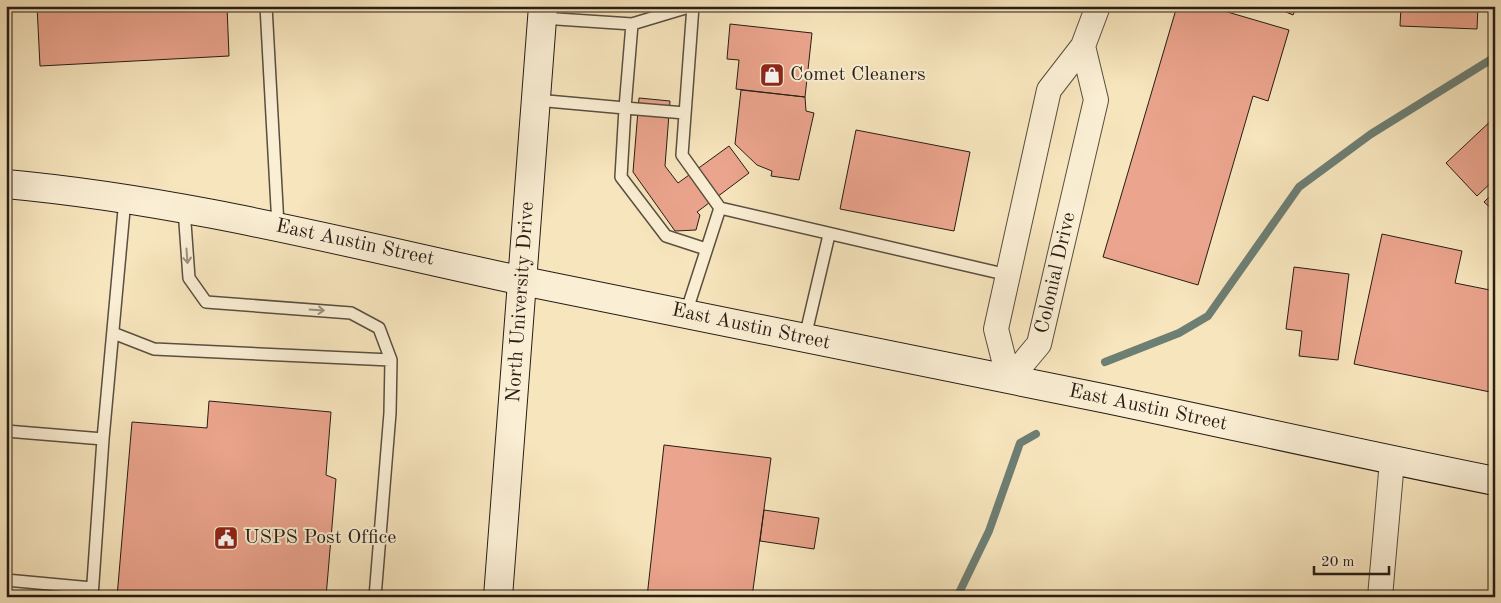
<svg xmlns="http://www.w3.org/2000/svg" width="1501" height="603" font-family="'Old Standard TT',serif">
	<rect width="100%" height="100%" fill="#f7e5bd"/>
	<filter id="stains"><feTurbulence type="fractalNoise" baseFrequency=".004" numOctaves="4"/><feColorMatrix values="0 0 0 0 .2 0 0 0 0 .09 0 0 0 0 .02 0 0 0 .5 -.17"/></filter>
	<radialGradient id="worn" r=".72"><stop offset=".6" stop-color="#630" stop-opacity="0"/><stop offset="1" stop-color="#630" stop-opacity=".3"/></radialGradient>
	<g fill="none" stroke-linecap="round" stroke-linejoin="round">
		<!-- stream -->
		<path stroke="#6d7e73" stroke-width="8" d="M 1105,362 L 1179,333 L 1208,316 L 1299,187 L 1371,134 L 1495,57
			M 957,597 L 989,531 L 1020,443 L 1036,434"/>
	</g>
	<!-- building -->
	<path fill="#eba48d" stroke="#261d15" d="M 37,6 L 227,6 L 229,56 L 40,66 Z
		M 1177,6 L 1207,6 L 1289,30 L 1268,101 L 1253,96 L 1198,285 L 1103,257 Z
		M 1272,6 L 1297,6 L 1293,15 Z
		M 1401,6 L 1478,6 L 1477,29 L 1400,26 Z
		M 730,24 L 812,33 L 805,97 L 736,89 L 739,60 L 727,59 Z
		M 741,90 L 805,97 L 806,111 L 814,113 L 799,180 L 771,176 L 772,171 L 757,165 L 735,144 Z
		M 639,98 L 670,101 L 665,166 L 678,183 L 729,146 L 749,173 L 697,212 L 700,215 L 696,230 L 675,231 L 633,172 Z
		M 1495,117 L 1495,179 L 1477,196 L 1446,163 Z
		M 856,130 L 970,152 L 954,231 L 840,209 Z
		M 1495,191 L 1495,212 L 1484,202 Z
		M 1382,234 L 1462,251 L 1455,283 L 1495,291 L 1495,393 L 1354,364 Z
		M 1294,267 L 1349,274 L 1338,360 L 1299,356 L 1302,331 L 1286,329 Z
		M 209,401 L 331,412 L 326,475 L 336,479 L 326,597 L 117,597 L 132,422 L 207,428 Z
		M 664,445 L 771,458 L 752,597 L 647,597 Z
		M 764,510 L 819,518 L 814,549 L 760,541 Z"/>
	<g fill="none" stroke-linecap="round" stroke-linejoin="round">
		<defs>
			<path id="service" d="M 266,6 L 278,226
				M 693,6 L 682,155 L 720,208
				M 632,24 L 692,6
				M 536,100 L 625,108 L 632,24 L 542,18
				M 685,113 L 625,108 L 621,177 L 666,236 L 706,249
				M 184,209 L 189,278 L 206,302 L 351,313 L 379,328 L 391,360
				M 686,313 L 720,208 L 1008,275
				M 113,333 L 154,349 L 391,360 L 390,413 L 375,597
				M 805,337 L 829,235
				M 6,431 L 103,439 L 92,597
				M 103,439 L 125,199
				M 6,580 L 92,588"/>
			<path id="minor" d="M 1083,46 L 1096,100 L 1039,344 L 1009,380 L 996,329 L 1049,90 Z
				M 1083,46 L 1098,6
				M 1380,597 L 1392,461"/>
			<path id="secondary" d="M 6,184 C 182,200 351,244 523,281 C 717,321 912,359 1107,399 C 1236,426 1365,455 1495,481
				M 498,597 L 543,6"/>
		</defs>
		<!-- service casing -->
		<use href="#service" stroke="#5a4f3f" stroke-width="14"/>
		<!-- minor casing -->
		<use href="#minor" stroke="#5a4f3f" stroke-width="26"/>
		<!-- secondary casing -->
		<use href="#secondary" stroke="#261d15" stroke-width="30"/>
		<!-- service -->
		<use href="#service" stroke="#faeed4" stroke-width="11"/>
		<!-- minor -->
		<use href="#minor" stroke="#faeed4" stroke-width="24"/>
		<!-- secondary -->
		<use href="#secondary" stroke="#faeed4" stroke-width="28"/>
	</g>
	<!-- one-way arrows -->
	<defs><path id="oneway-shaft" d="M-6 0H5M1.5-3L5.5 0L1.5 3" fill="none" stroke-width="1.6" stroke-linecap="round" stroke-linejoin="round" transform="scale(1.25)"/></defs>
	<g stroke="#9b907e">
		<use href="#oneway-shaft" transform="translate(187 256) rotate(86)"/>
		<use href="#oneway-shaft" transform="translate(317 310) rotate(4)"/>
	</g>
	<!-- icons -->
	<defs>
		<symbol id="shop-square" viewBox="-11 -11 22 22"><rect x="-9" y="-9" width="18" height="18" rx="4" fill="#8f2418" stroke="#faeed4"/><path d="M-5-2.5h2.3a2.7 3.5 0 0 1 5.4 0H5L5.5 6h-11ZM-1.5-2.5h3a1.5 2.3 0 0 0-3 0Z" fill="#fff"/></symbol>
		<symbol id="civic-square" viewBox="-11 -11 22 22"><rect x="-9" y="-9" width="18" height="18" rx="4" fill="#8f2418" stroke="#faeed4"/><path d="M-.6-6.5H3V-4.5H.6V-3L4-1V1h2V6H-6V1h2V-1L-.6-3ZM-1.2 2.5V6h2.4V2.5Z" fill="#fff"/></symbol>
	</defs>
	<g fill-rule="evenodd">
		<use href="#shop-square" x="758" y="61" width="28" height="28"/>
		<use href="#civic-square" x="212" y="524" width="28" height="28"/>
	</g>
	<g text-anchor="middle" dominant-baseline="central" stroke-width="4" stroke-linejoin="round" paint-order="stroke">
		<!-- poi labels -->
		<g font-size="20" fill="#261d15" stroke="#faeed4" text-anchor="start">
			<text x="790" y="75">Comet Cleaners</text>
			<text x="244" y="538">USPS Post Office</text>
		</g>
		<!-- street labels -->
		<g font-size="20" fill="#261d15" stroke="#faeed4">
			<text transform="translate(355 243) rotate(12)">East Austin Street</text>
			<text transform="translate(1056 273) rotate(-77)">Colonial Drive</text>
			<text transform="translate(521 302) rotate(-86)">North University Drive</text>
			<text transform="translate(751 327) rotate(12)">East Austin Street</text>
			<text transform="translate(1148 408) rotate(12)">East Austin Street</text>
		</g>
	</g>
	<!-- margin -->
	<rect width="1501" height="603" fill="none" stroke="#f7e5bd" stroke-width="25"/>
	<rect x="8" y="8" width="1486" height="588" fill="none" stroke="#261d15" stroke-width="2.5"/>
	<rect x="12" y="12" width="1476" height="578" fill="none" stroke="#261d15"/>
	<!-- scale -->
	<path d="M1314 566v8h75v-8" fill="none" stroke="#261d15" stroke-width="2.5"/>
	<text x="1321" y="566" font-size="15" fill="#261d15" stroke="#faeed4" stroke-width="4" paint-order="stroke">20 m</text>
	<rect width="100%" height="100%" filter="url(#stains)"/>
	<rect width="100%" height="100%" fill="url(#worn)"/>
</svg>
